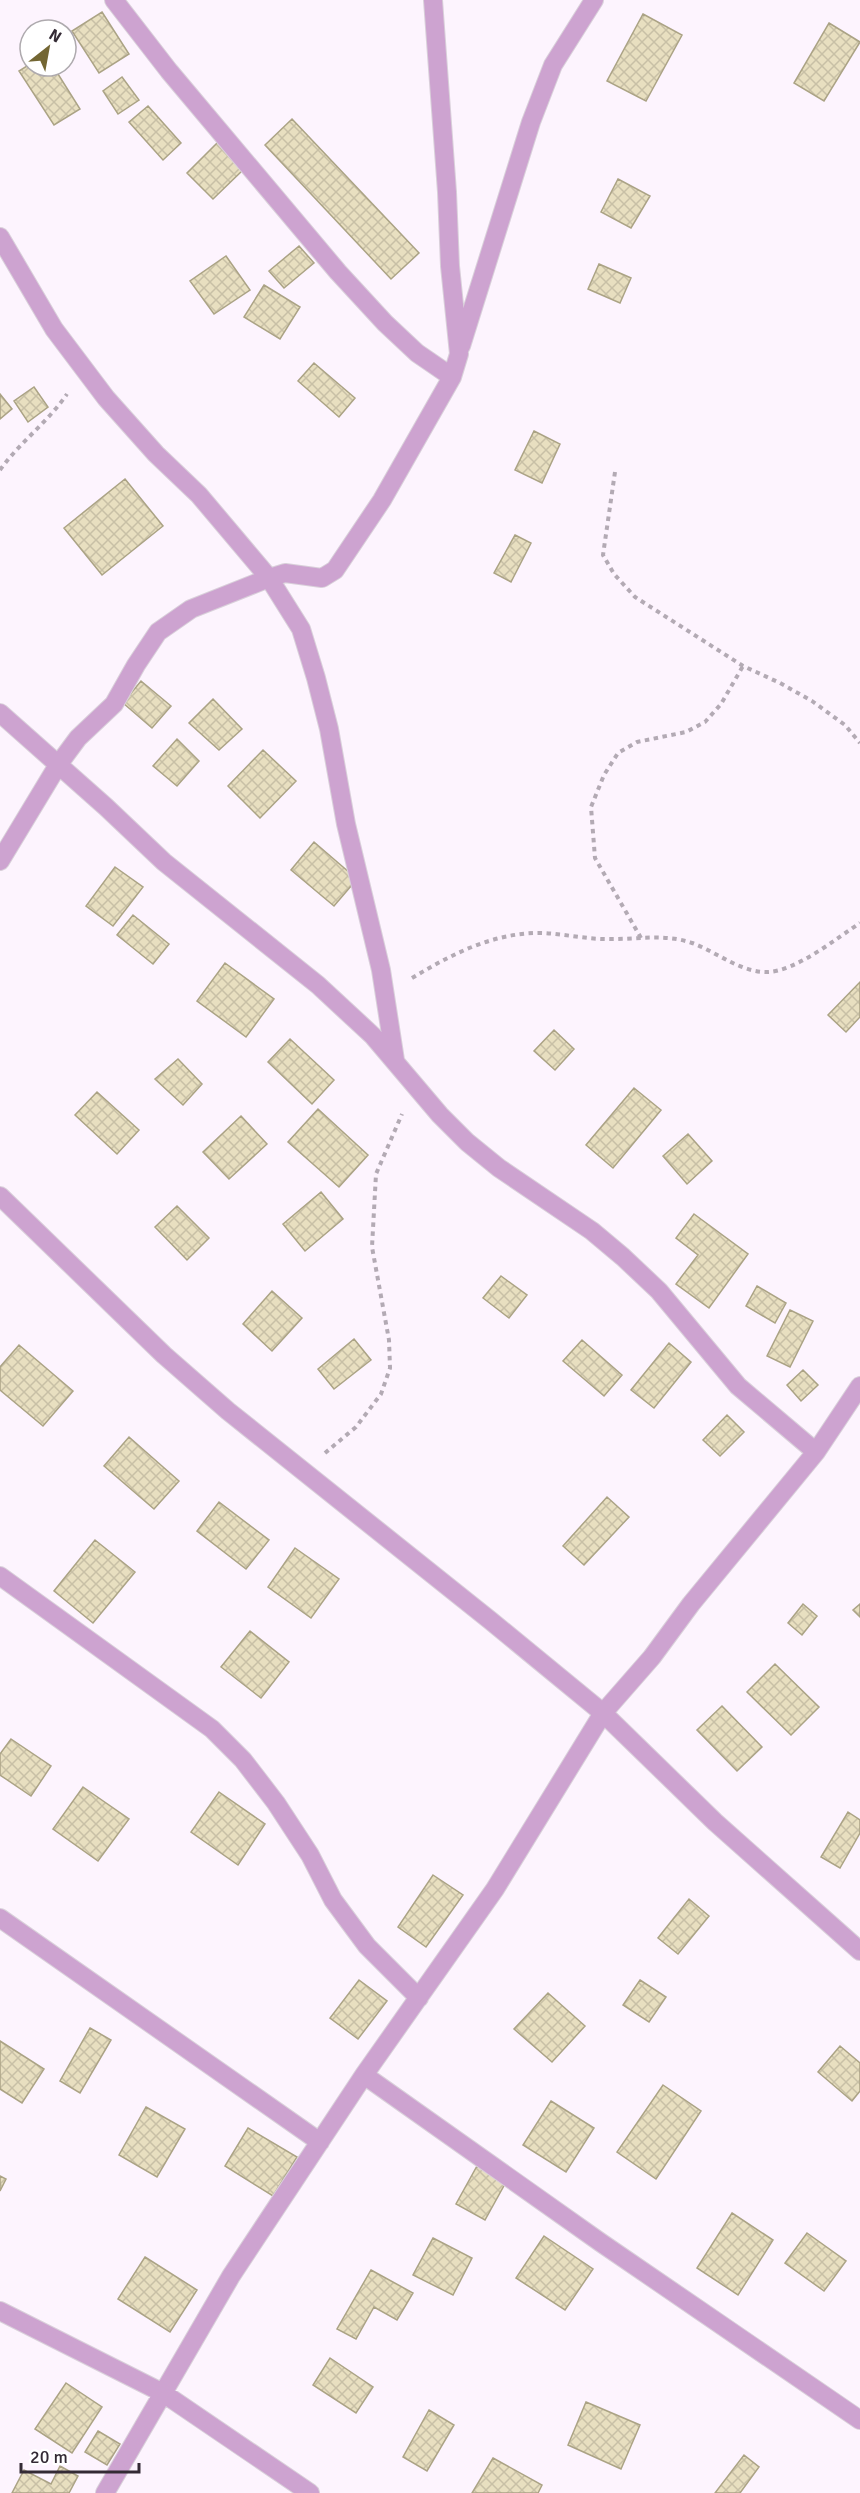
<svg xmlns="http://www.w3.org/2000/svg" width="860" height="2493" font-family="Signika,sans-serif">
	<defs>
		<pattern id="building-cross-hatch" width="8" height="8" patternUnits="userSpaceOnUse" patternTransform="scale(1.5)"><rect width="8" height="8" fill="#e8dfc0"/><path d="M0 0l8 8M0 8l8-8" fill="none" stroke="#c8c0a6"/></pattern>
	</defs>
	<rect width="100%" height="100%" fill="#fdf4fe"/>
	<!-- building -->
	<path fill="url(#building-cross-hatch)" stroke="#aba385" stroke-width="1.5" d="M 102,12 L 129,54 L 99,73 L 72,31 Z
		M 643,14 L 682,35 L 646,101 L 607,81 Z
		M 829,23 L 860,42 L 824,101 L 794,83 Z
		M 30,64 L 30,66 L 53,66 L 80,109 L 54,125 L 19,71 Z
		M 122,77 L 139,100 L 118,114 L 103,91 Z
		M 148,106 L 181,143 L 163,160 L 129,122 Z
		M 292,119 L 419,253 L 391,279 L 265,145 Z
		M 218,142 L 244,169 L 213,199 L 187,173 Z
		M 618,179 L 650,196 L 631,228 L 601,212 Z
		M 299,246 L 314,263 L 284,288 L 269,271 Z
		M 226,256 L 250,290 L 214,314 L 190,281 Z
		M 599,264 L 631,278 L 620,303 L 588,289 Z
		M 264,285 L 300,307 L 280,339 L 244,317 Z
		M 314,363 L 355,398 L 339,417 L 298,381 Z
		M 34,387 L 48,407 L 28,422 L 14,401 Z
		M 0,394 L 12,409 L 0,419 Z
		M 534,431 L 560,444 L 542,483 L 515,470 Z
		M 125,479 L 163,526 L 102,575 L 64,528 Z
		M 515,535 L 531,543 L 511,582 L 494,573 Z
		M 141,681 L 171,706 L 152,728 L 123,703 Z
		M 213,699 L 242,729 L 219,750 L 189,723 Z
		M 177,739 L 199,761 L 177,786 L 153,766 Z
		M 263,750 L 296,781 L 260,818 L 228,786 Z
		M 314,842 L 357,879 L 334,906 L 291,870 Z
		M 115,867 L 143,887 L 113,926 L 86,906 Z
		M 133,915 L 169,944 L 153,964 L 117,935 Z
		M 225,963 L 274,999 L 246,1037 L 197,1001 Z
		M 860,982 L 860,1017 L 846,1032 L 828,1015 Z
		M 554,1030 L 574,1049 L 555,1070 L 534,1051 Z
		M 290,1039 L 334,1080 L 312,1104 L 268,1062 Z
		M 178,1059 L 202,1084 L 183,1105 L 155,1079 Z
		M 634,1088 L 661,1110 L 613,1168 L 586,1145 Z
		M 97,1092 L 139,1130 L 117,1154 L 75,1115 Z
		M 318,1109 L 368,1155 L 339,1187 L 288,1142 Z
		M 241,1116 L 267,1144 L 229,1179 L 203,1152 Z
		M 688,1134 L 712,1161 L 687,1184 L 663,1156 Z
		M 321,1192 L 343,1219 L 305,1251 L 283,1224 Z
		M 177,1206 L 209,1238 L 187,1260 L 155,1227 Z
		M 694,1214 L 748,1254 L 709,1308 L 676,1284 L 698,1255 L 676,1238 Z
		M 501,1276 L 527,1295 L 509,1318 L 483,1298 Z
		M 757,1286 L 786,1303 L 775,1323 L 746,1306 Z
		M 272,1291 L 302,1318 L 272,1351 L 243,1324 Z
		M 790,1310 L 813,1321 L 790,1367 L 767,1356 Z
		M 354,1339 L 371,1360 L 334,1389 L 318,1369 Z
		M 582,1340 L 622,1375 L 604,1396 L 563,1361 Z
		M 669,1343 L 691,1362 L 654,1408 L 631,1390 Z
		M 19,1345 L 73,1391 L 43,1426 L 0,1390 L 0,1367 Z
		M 803,1370 L 818,1385 L 801,1401 L 787,1385 Z
		M 727,1415 L 744,1432 L 720,1456 L 703,1440 Z
		M 129,1437 L 179,1481 L 154,1509 L 104,1466 Z
		M 607,1497 L 629,1517 L 584,1565 L 563,1546 Z
		M 219,1502 L 269,1540 L 246,1569 L 197,1531 Z
		M 95,1540 L 135,1572 L 93,1623 L 54,1591 Z
		M 295,1548 L 339,1579 L 311,1618 L 268,1587 Z
		M 803,1604 L 817,1616 L 802,1635 L 788,1623 Z
		M 860,1604 L 860,1617 L 853,1610 Z
		M 250,1631 L 289,1662 L 261,1698 L 221,1667 Z
		M 775,1664 L 819,1707 L 791,1735 L 747,1692 Z
		M 722,1706 L 762,1747 L 737,1771 L 697,1730 Z
		M 11,1739 L 51,1766 L 31,1796 L 0,1775 L 0,1754 Z
		M 83,1787 L 129,1819 L 98,1861 L 53,1829 Z
		M 219,1792 L 265,1824 L 238,1865 L 191,1832 Z
		M 848,1812 L 860,1820 L 860,1833 L 840,1868 L 821,1857 Z
		M 433,1875 L 463,1895 L 426,1947 L 398,1927 Z
		M 689,1899 L 709,1916 L 678,1954 L 658,1938 Z
		M 359,1980 L 387,2001 L 358,2039 L 330,2018 Z
		M 640,1980 L 666,1997 L 649,2022 L 623,2005 Z
		M 548,1993 L 585,2026 L 552,2062 L 514,2029 Z
		M 90,2028 L 111,2040 L 80,2093 L 60,2081 Z
		M 0,2041 L 44,2069 L 22,2103 L 0,2089 Z
		M 840,2046 L 860,2063 L 860,2091 L 852,2101 L 818,2072 Z
		M 663,2085 L 701,2111 L 656,2179 L 617,2152 Z
		M 551,2101 L 594,2128 L 566,2172 L 523,2145 Z
		M 146,2107 L 185,2129 L 157,2177 L 119,2155 Z
		M 248,2128 L 297,2157 L 273,2196 L 225,2166 Z
		M 477,2166 L 506,2182 L 485,2220 L 456,2204 Z
		M 0,2176 L 6,2179 L 0,2191 Z
		M 732,2213 L 773,2240 L 738,2295 L 697,2268 Z
		M 807,2233 L 846,2261 L 824,2291 L 785,2263 Z
		M 544,2236 L 593,2269 L 565,2310 L 516,2278 Z
		M 433,2238 L 472,2258 L 453,2295 L 413,2275 Z
		M 145,2257 L 197,2290 L 170,2332 L 118,2299 Z
		M 371,2270 L 413,2293 L 397,2320 L 374,2307 L 356,2339 L 337,2329 Z
		M 330,2358 L 373,2387 L 356,2413 L 313,2385 Z
		M 66,2383 L 102,2407 L 72,2453 L 35,2429 Z
		M 586,2402 L 640,2425 L 621,2469 L 568,2445 Z
		M 429,2410 L 454,2425 L 427,2471 L 403,2457 Z
		M 98,2431 L 120,2444 L 107,2465 L 85,2452 Z
		M 744,2455 L 759,2467 L 740,2493 L 715,2493 Z
		M 493,2458 L 542,2485 L 538,2493 L 472,2493 Z
		M 60,2466 L 78,2476 L 69,2493 L 12,2493 L 24,2470 L 51,2484 Z"/>
	<g fill="none" stroke-linecap="round" stroke-linejoin="round">
		<defs>
			<path id="minor" d="M 114,0 L 169,71 L 338,272 L 385,323 L 417,353 L 452,377
				M 0,237 L 54,329 L 106,398 L 156,454 L 199,495 L 269,578 L 301,629 L 316,678 L 329,729 L 346,824 L 381,970 L 395,1060
				M 461,346 L 531,122 L 553,65 L 594,0
				M 0,713 L 106,807 L 164,862 L 318,985 L 373,1036 L 440,1115 L 467,1142 L 499,1168 L 592,1231 L 623,1257 L 659,1291 L 738,1386 L 816,1452
				M 0,861 L 58,765 L 78,738 L 114,704 L 136,665 L 158,632 L 191,609 L 269,578 L 285,573 L 322,578 L 335,570 L 382,500 L 452,377 L 459,354 L 450,266 L 447,192 L 433,0
				M 0,1196 L 164,1355 L 228,1411 L 491,1621 L 603,1713 L 715,1822 L 860,1951
				M 0,1576 L 212,1729 L 243,1760 L 276,1803 L 310,1855 L 333,1900 L 367,1946 L 419,1998
				M 0,1918 L 320,2142
				M 364,2075 L 600,2242 L 860,2420
				M 0,2311 L 163,2393 L 310,2493
				M 105,2493 L 231,2276 L 364,2075 L 495,1889 L 603,1713 L 652,1657 L 691,1604 L 816,1452 L 860,1386"/>
		</defs>
		<!-- minor casing -->
		<use href="#minor" stroke="#d9d0da" stroke-width="20"/>
		<!-- path -->
		<path stroke="#b3aab4" stroke-width="4" stroke-dasharray="4.5 4.5" stroke-linecap="butt" d="M 0,470 C 20,442 48,422 67,394
			M 615,472 L 603,555 L 614,574 L 635,597 L 743,666 L 780,683 L 812,701 L 845,725 L 860,743
			M 641,938 L 595,858 L 591,807 L 604,775 L 618,753 L 637,742 L 686,732 L 705,722 L 721,704 L 743,666
			M 412,978 C 452,954 494,932 543,933 C 564,934 585,939 606,939 C 635,940 664,933 692,943 C 717,952 741,973 768,972 C 796,971 837,938 860,923
			M 325,1453 L 356,1427 L 381,1394 L 390,1368 L 389,1340 L 372,1247 L 376,1174 L 402,1114"/>
		<!-- minor -->
		<use href="#minor" stroke="#cda3d0" stroke-width="18"/>
	</g>
	<!-- north arrow -->
	<g transform="translate(48 48) rotate(31)"><circle r="28" fill="#ffffff" stroke="#aeaaae" stroke-width="1.5"/>
	<path d="M0-4.5L10 22L0 15L-10 22Z" fill="#736633"/>
	<text y="-9" font-size="16" font-weight="bold" text-anchor="middle" fill="#342b35">N</text>
	</g>
	<!-- scale -->
	<path d="M21 2463v9h118v-9" fill="none" stroke="#342b35" stroke-width="3"/>
	<text x="30" y="2463" font-size="18" fill="#342b35" stroke="#ffffff" stroke-width="4.5" paint-order="stroke">20 m</text>
</svg>
